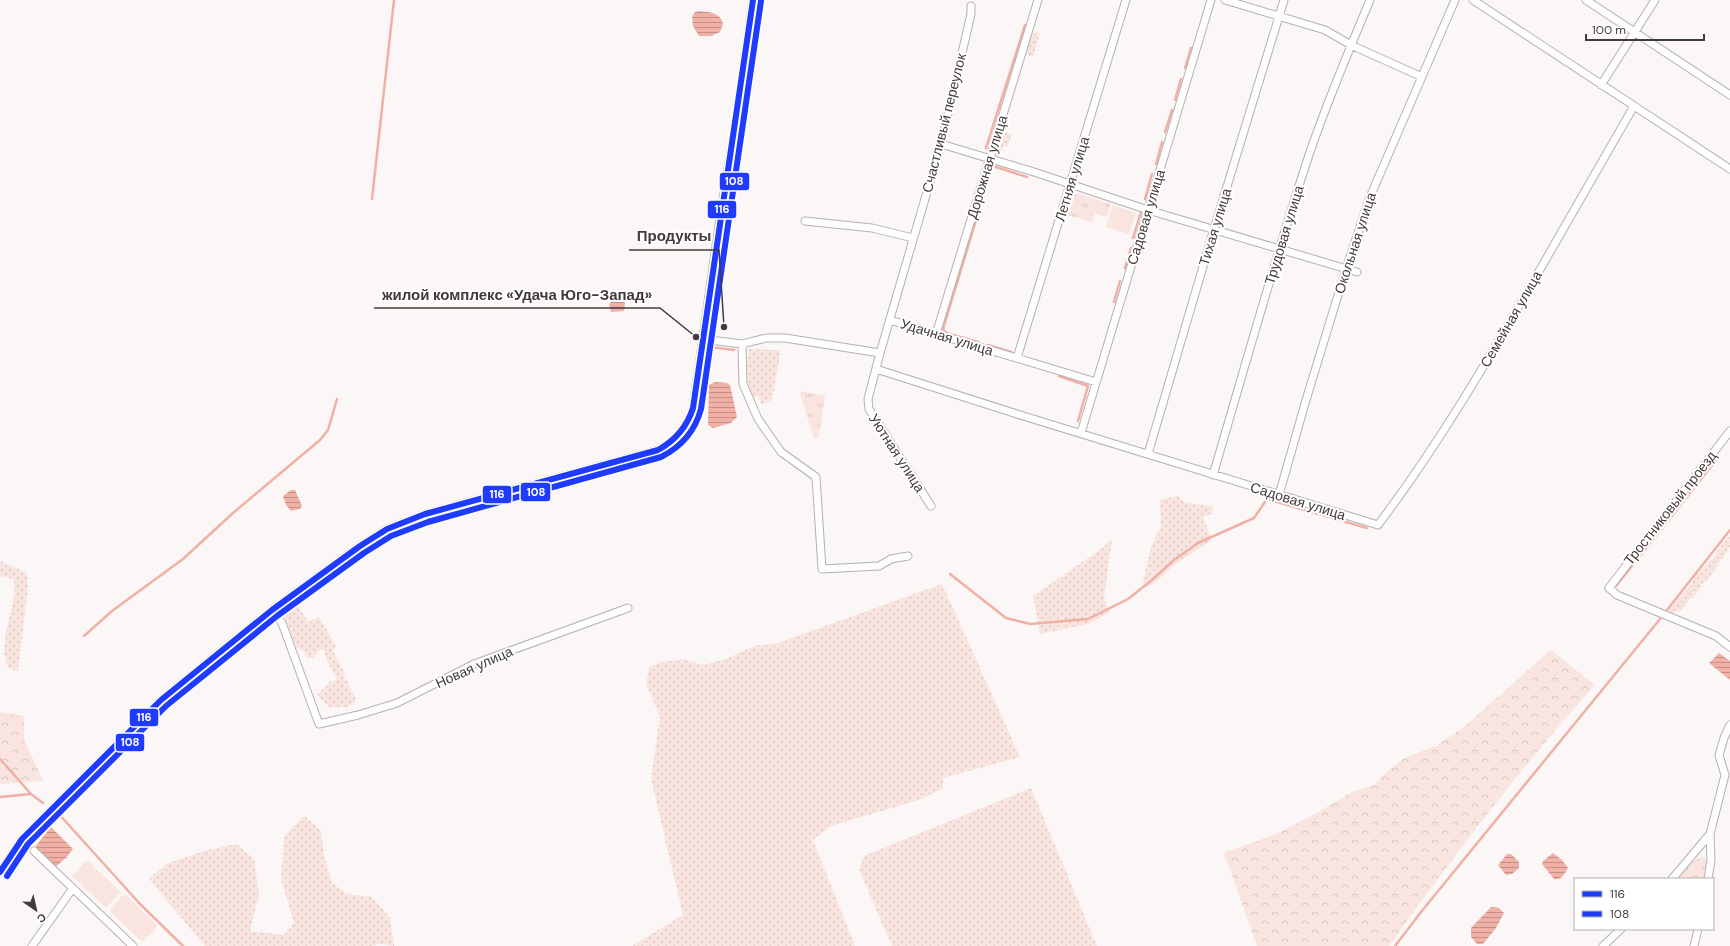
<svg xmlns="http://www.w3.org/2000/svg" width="1730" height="946" font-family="'DM Sans',sans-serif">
	<defs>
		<pattern id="grass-dots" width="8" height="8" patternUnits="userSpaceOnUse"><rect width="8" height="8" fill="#fae4e0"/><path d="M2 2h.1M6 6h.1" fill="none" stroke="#d8c4c1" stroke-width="1.8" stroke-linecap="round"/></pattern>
		<pattern id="forest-crowns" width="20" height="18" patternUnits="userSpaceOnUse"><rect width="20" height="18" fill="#fae4e0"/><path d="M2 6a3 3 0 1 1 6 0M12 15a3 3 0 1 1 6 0" fill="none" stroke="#d8c4c1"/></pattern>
		<pattern id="park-tufts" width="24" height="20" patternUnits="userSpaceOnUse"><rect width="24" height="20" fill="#fae4e0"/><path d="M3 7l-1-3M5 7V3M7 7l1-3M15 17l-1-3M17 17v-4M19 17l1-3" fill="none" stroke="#d8c4c1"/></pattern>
		<pattern id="water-rules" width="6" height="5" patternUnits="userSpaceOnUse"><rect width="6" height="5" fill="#f1b0a6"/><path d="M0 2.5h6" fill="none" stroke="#c59088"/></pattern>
	</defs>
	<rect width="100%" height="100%" fill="#fbf7f6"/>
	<!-- grass -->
	<path fill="url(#grass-dots)" d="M 1037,32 L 1040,33 L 1033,57 L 1029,56 L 1026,51 L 1030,36 Z
		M 1001,131 L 1012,134 L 1007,147 L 1003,146 L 999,158 L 995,157 L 994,154 Z
		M 749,349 L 779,350 L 780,355 L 772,400 L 762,405 L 758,396 L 753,398 C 746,384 746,364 749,349 Z
		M 1177,496 L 1184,502 L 1214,507 L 1211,514 L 1203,518 L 1212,540 L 1175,564 L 1155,583 L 1147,587 L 1143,582 L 1151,547 L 1161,527 L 1160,500 Z
		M 1730,535 L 1730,547 L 1707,581 L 1701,584 L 1701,587 L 1694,597 L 1690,599 L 1682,610 L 1671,614 L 1669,612 L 1669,609 L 1691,585 L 1696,575 L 1715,556 L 1717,551 Z
		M 1112,540 L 1104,598 L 1110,612 L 1088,624 L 1040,634 L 1033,596 L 1094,554 Z
		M 0,561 L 27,573 L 28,587 L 18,671 L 8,668 L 4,653 L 6,632 L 14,598 L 14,580 L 4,576 L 0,577 Z
		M 942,584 L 1020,757 L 943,778 L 943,788 L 919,800 L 831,826 L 813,840 L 855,946 L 632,946 L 683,915 L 651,779 L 660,717 L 646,684 L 649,667 L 662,662 L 684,659 L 703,665 L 726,659 L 754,646 L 778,643 Z
		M 294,604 L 298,606 L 308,622 L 319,617 L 336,646 L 333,651 L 345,674 L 344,678 L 347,681 L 356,700 C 349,710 339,707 329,707 L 317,695 L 331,681 L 333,682 L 337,678 L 327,661 L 324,650 L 320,649 L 313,658 L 307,658 L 303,650 L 296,648 L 283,612 L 290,605 Z
		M 1031,788 L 1097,946 L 892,946 L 859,870 L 864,856 Z
		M 304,816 L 321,831 L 324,855 L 332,883 L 347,894 L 372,897 L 390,918 L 394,946 L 379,944 L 372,946 L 205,946 L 149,879 L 166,864 L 204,851 L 236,844 L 254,859 L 259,895 L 250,931 L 284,935 L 294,923 L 281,879 L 284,837 Z"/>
	<!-- forest -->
	<path fill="url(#forest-crowns)" d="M 1551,650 L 1595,685 C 1521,767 1454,856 1389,946 L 1257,946 L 1224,853 L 1276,834 L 1313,815 L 1352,792 L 1376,784 L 1385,773 L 1406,757 L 1436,746 L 1464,727 Z
		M 0,712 L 24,716 L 24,739 L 43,781 L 0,784 Z
		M 1701,857 L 1705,858 L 1707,862 L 1704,879 L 1679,879 L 1690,862 Z"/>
	<!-- park -->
	<path fill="url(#park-tufts)" d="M 1076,193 L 1111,204 L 1107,217 L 1095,213 L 1092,222 L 1068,215 Z
		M 799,391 L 825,396 L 819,437 L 814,438 Z"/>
	<!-- pitch -->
	<path fill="#fae4e0" d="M 1113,205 L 1136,213 L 1129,234 L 1106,227 Z
		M 87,860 L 121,892 L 106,908 L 72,876 Z
		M 126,895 L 157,925 L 156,929 L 143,941 L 140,940 L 111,912 L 111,908 L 122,896 Z"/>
	<!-- water -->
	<path fill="url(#water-rules)" d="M 700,11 C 710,12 721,13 723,24 L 720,32 L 711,36 L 699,36 L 693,26 L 692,17 L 695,12 Z
		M 613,298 L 621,298 L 625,303 L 624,311 L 611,312 L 609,305 Z
		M 715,382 L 727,383 L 730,385 L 737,417 L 731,423 L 713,428 L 708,425 L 709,385 Z
		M 291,490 L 295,490 L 302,506 L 300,509 L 291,511 L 286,505 L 283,496 Z
		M 1719,653 L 1730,661 L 1730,680 L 1709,663 Z
		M 51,827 L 73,849 L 66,858 L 55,867 L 35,847 Z
		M 1553,853 L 1562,860 L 1568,868 C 1565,873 1561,881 1554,879 L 1542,864 L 1543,861 Z
		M 1507,854 L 1511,854 L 1519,862 L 1519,868 L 1512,874 L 1506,875 L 1498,865 Z
		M 1491,907 L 1499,908 L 1504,913 L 1496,928 L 1483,944 L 1477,944 L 1471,937 L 1471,928 Z"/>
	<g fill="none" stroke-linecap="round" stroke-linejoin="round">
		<!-- stream -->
		<path stroke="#f1b0a6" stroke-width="2.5" d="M 1185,68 L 1191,48
			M 1175,100 L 1181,79
			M 1165,132 L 1172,110
			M 986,148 L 1025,25
			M 1156,164 L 1162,142
			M 996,167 L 1027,177
			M 372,199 L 394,0
			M 1145,199 L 1152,174
			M 1133,238 L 1141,212
			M 1125,268 L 1131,248
			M 1114,302 L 1120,281
			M 978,342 L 946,333 L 943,329 L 990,174
			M 988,345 L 1011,352
			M 706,366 L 709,349 L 711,347 L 734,350
			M 1059,376 L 1088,386 L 1078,421
			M 950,574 L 1006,618 L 1030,624 L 1088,619 L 1128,599 L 1152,580 L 1174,560 L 1198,543 L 1254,518 L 1267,499 L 1367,528
			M 1616,586 L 1717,459
			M 1667,610 L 1730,530
			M 84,636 L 112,611 L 183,559 L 233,513 L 320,440 L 328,430 L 337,399
			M 0,759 L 31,794 L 43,803
			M 0,797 L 31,794
			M 58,813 L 140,904 L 183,946
			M 1395,946 L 1421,912 L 1660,619"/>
		<defs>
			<path id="street" d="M 1225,0 L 1325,30 L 1351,45 L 1422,77
				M 1473,0 L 1730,169
				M 1586,0 L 1730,95
				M 1601,85 L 1655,0
				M 941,144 L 1034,172 L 1148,210 L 1357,272
				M 805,221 L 872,228 L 913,238
				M 890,320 L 1096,382
				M 936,334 L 1038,0
				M 702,339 L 742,344 L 766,338 L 785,338 L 880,353 L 941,144 L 971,14 L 971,6
				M 742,344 L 743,384 L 758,419 L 781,452 L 816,477 L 822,569 L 879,566 L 891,559 L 908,556
				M 880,353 L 868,399 L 869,409 L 931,506
				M 1017,358 L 1126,0
				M 876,369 L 1017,414 L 1378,525 C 1440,443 1491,355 1542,266 C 1572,213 1603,160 1634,106
				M 1730,431 L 1609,588 L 1617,595 L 1716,636 L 1730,647
				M 1081,433 L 1211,0
				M 1148,454 L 1214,229 L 1284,0
				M 1213,475 C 1244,370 1273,265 1307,161 C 1325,106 1348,53 1370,0
				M 1279,495 L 1306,400 L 1346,269 L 1370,197 L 1455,0
				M 272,610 L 282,623 L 319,724 L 358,715 L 397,703 L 474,664 L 628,608
				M 34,851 L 133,946
				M 0,872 L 22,839 L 161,700 L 272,610 L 360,546 L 387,529 L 425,514 L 658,450 C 677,441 688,427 693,408 L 721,211 L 735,127 L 753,0
				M 1672,879 L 1710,834
				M 1708,879 L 1711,860 L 1710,834 L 1725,775 L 1719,755 L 1724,738 L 1730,725
				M 32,946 L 73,888
				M 1603,946 L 1621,929
				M 1694,946 L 1698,929"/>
		</defs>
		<!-- street casing -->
		<use href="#street" stroke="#b6b1b0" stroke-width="9"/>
		<!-- street -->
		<use href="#street" stroke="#fefefe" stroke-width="7"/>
		<defs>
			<path id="bus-1" d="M 0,872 L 22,839 L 161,700 L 272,610 L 360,546 L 387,529 L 425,514 L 658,450 C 676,440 687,427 693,408 L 753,0"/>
			<path id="bus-2" d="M 7,876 L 28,844 L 166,706 L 277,616 L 364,553 L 391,536 L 428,522 L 661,457 C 681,447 695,431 701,409 L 761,1"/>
		</defs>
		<!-- bus-1 casing -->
		<use href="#bus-1" stroke="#fff" stroke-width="9"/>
		<!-- bus-2 casing -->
		<use href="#bus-2" stroke="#fff" stroke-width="9"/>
		<!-- bus-1 -->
		<use href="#bus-1" stroke="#1f3bff" stroke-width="6"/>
		<!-- bus-2 -->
		<use href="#bus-2" stroke="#1f3bff" stroke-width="6"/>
	</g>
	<g text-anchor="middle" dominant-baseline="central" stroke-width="4" stroke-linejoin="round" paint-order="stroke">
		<!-- street labels -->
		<g font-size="14" fill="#423b3a" stroke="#fff">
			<text transform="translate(944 123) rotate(-76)">Счастливый переулок</text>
			<text transform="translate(987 167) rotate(-73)">Дорожная улица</text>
			<text transform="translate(1072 179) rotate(-73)">Летняя улица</text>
			<text transform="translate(1146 217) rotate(-73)">Садовая улица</text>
			<text transform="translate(1215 227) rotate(-73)">Тихая улица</text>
			<text transform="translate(1284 235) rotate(-73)">Трудовая улица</text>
			<text transform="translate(1355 243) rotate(-72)">Окольная улица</text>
			<text transform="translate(1511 319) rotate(-60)">Семейная улица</text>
			<text transform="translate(947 337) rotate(17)">Удачная улица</text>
			<text transform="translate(897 453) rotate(57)">Уютная улица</text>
			<text transform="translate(1298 501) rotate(17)">Садовая улица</text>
			<text transform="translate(1670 508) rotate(-52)">Тростниковый проезд</text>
			<text transform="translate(474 667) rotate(-24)">Новая улица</text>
		</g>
	</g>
	<!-- callouts -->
	<path fill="none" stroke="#423b3a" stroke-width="1.5" d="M724 327L719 250H629M696 337L660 308H374"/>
	<g fill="#423b3a" stroke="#fff" stroke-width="1.5">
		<circle cx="724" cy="327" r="4"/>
		<circle cx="696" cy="337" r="4"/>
	</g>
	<g font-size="15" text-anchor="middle" font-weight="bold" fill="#423b3a" stroke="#fff" stroke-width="4" stroke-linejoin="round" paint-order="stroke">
		<text x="674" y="241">Продукты</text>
		<text x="517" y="300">жилой комплекс «Удача Юго-Запад»</text>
	</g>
	<g stroke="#fff" stroke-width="1.5">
		<rect x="719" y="172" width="31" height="19" rx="4" fill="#1f3bff"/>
		<rect x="707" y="200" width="30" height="19" rx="4" fill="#1f3bff"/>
		<rect x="520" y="482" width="31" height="20" rx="4" fill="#1f3bff"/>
		<rect x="482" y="485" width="30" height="19" rx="4" fill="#1f3bff"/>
		<rect x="129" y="708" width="30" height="19" rx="4" fill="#1f3bff"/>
		<rect x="115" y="733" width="30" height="19" rx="4" fill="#1f3bff"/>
	</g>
	<g font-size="11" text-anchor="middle" font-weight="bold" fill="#fff">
		<text x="734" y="185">108</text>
		<text x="722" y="213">116</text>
		<text x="536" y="496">108</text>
		<text x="497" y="498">116</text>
		<text x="144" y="721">116</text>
		<text x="130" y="746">108</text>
	</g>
	<!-- legend -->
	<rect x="1574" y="878" width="140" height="52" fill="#ffffff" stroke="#b3b1b0"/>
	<rect x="1582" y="891" width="20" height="6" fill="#1f3bff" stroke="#b3b1b0"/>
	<text x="1610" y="898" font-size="12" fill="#423b3a">116</text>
	<rect x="1582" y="911" width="20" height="6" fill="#1f3bff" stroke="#b3b1b0"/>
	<text x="1610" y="918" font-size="12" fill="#423b3a">108</text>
	<!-- north arrow -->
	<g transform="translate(36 910) rotate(146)" stroke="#ffffff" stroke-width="3" paint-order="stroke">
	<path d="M0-3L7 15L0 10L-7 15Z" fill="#423b3a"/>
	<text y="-6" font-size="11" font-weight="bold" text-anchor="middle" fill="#423b3a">С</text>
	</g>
	<!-- scale -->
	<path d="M1586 34v6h118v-6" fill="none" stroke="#423b3a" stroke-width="2"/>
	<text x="1592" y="34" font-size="12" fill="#423b3a" stroke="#ffffff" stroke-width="3" paint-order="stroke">100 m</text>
</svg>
